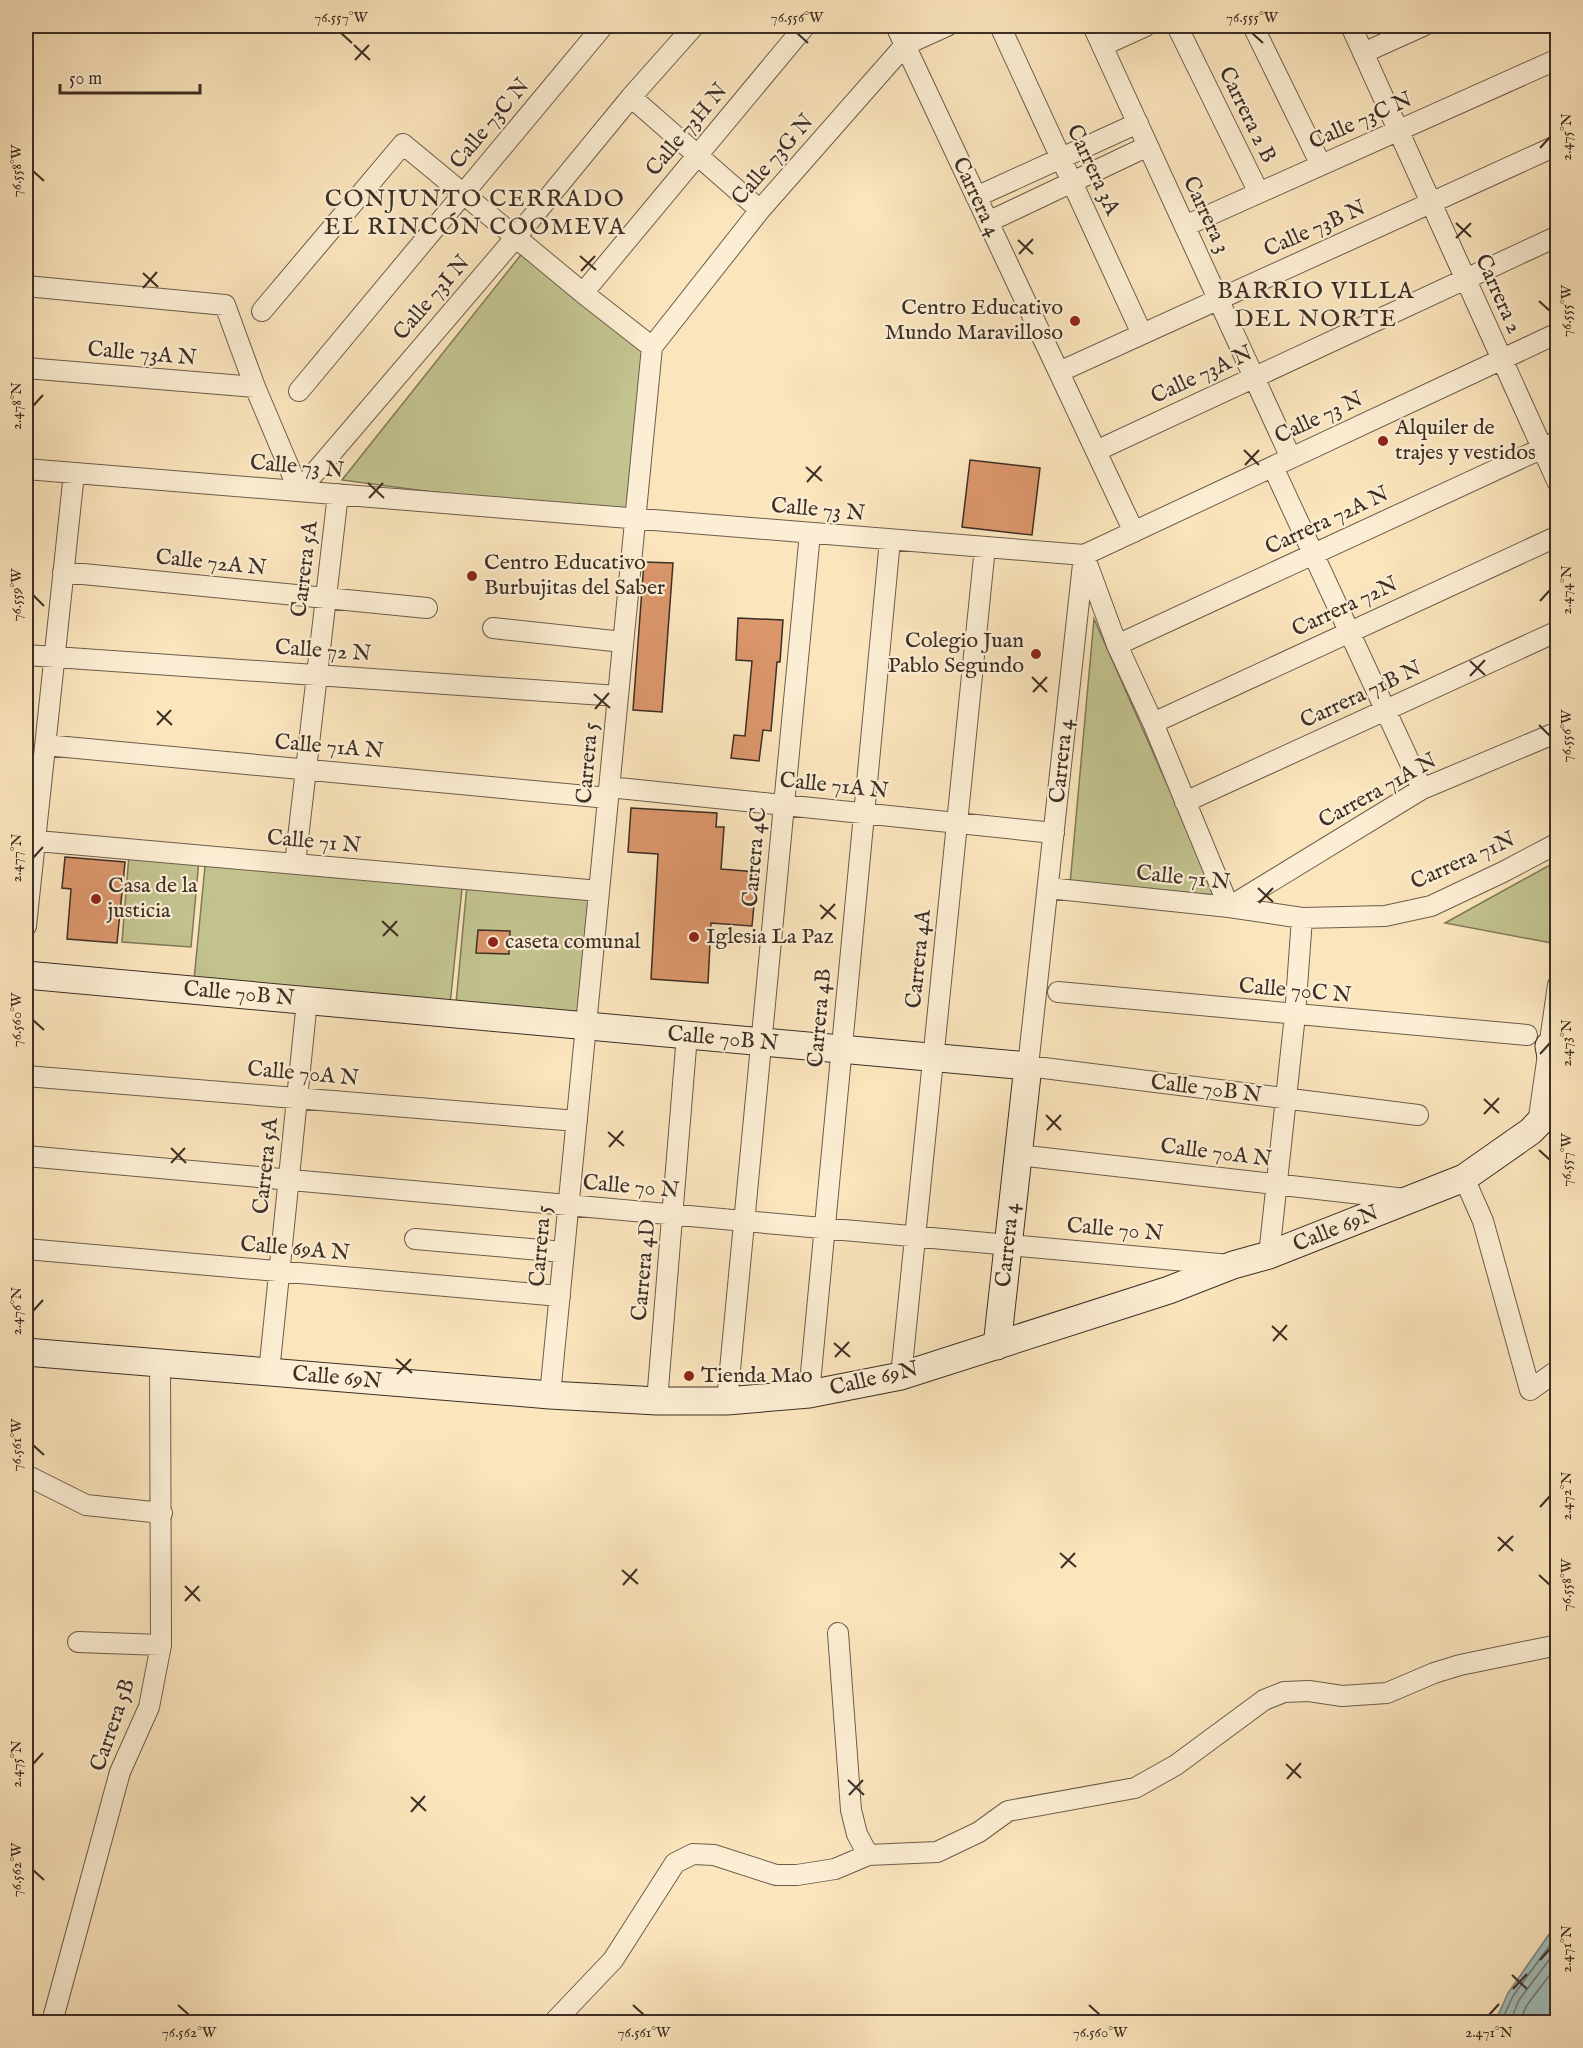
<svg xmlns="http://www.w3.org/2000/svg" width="1583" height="2048" font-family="'IM FELL English',serif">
	<rect width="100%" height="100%" fill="#fbe5bd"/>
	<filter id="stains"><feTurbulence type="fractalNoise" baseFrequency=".00333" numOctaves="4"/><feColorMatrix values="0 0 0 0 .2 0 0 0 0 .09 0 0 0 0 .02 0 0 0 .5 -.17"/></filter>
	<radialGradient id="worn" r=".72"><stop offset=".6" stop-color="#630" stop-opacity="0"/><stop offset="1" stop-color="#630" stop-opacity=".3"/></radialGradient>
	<!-- green -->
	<path fill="#c2c38f" stroke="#80785a" stroke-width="1.5" d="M 524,251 L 652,352 L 635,519 L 342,480 Z
		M 1094,619 L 1216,895 L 1070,884 Z
		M 129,855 L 199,860 L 191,947 L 122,942 Z
		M 206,856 L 463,879 L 449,1014 L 193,990 Z
		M 1557,861 L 1557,944 L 1445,923 Z
		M 467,885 L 594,899 L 581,1015 L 456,1003 Z"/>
	<!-- water -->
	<path fill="#a1bdb9" stroke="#79847e" stroke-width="1.5" d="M 1557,1923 L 1557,2022 L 1495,2022 L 1508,1993 Z"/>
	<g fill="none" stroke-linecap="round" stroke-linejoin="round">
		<!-- shore -->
		<path stroke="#6f766f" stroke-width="1.5" d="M 1501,2022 L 1513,1996 L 1558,1934
			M 1510,2022 L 1519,2000 L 1558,1948
			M 1519,2022 L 1527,2005 L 1558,1964"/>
	</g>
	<!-- building -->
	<path fill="#db966b" stroke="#3d2e25" stroke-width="1.5" d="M 970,460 L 1040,468 L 1032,535 L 962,527 Z
		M 644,562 L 673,563 L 662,712 L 633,710 Z
		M 738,618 L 783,620 L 780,662 L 777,662 L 771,731 L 763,730 L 759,761 L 731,758 L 734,735 L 745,736 L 752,661 L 736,660 Z
		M 631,808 L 717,813 L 716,827 L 724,827 L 721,869 L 757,872 L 752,926 L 711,923 L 708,983 L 651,979 L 658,854 L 628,852 Z
		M 65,857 L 125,862 L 117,943 L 67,939 L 71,889 L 62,888 Z
		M 478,930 L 510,931 L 509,954 L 476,953 Z"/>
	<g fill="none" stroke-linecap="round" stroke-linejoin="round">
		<defs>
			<path id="street" d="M 896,26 L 1134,532
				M 1000,26 L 1142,334
				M 1093,26 L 1291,458
				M 1177,26 L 1259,193
				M 1253,26 L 1321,165
				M 1351,26 L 1558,483
				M 1102,46 L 1146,26
				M 1363,53 L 1423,26
				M 631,97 L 760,210
				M 976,197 L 1138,123
				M 988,222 L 1148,146
				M 1185,226 L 1558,59
				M 26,286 L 225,305 L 255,387 L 299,491 L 516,237 L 631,97 L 694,26
				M 583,293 L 805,26
				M 262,311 L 403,144 L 583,293 L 652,347
				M 652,347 L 760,210 L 905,45 L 947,26
				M 26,368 L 255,387
				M 1059,372 L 1558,145
				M 299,391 L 603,26
				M 1096,451 L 1558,236
				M 1273,467 L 1422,789
				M 26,469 L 1084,555 L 1558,333
				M 1084,555 L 1028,1066 L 1418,1115
				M 1086,561 L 1117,645 L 1153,723 L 1229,907 L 1422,789 L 1558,732
				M 63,572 L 427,608
				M 493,628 L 623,642
				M 1117,645 L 1558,441
				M 26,655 L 618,696
				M 1153,723 L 1558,536
				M 45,745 L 608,798
				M 609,787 L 1054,833
				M 1185,802 L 1558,631
				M 26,840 L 599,891
				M 295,864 L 338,494
				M 1048,888 L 1229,907 L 1302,918 L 1385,916 L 1431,906 L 1503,872 L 1558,843
				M 26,926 L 74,473
				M 1058,992 L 1527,1035
				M 26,1076 L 577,1121
				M 1538,1124 L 1558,985
				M 1018,1155 L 1406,1199
				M 26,1156 L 1230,1265
				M 1464,1178 L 1483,1221 L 1530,1390 L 1558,1370
				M 415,1239 L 564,1252
				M 26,1249 L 560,1296
				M 1269,1255 L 1295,1015 L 1302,918
				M 269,1372 L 307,1001
				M 901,1376 L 985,547
				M 809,1394 L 890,540
				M 550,1395 L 652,347
				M 657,1401 L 687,1035
				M 727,1401 L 810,533
				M 26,1475 L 86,1505 L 162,1513
				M 838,1633 L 851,1810 L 857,1834 L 868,1855
				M 78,1642 L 161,1645
				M 52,2022 L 120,1772 L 149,1707 L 161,1645 L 160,1363
				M 554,2022 L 613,1960 L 675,1863 L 693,1854 L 714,1855 L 776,1875 L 797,1875 L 835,1869 L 868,1855 L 937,1852 L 979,1832 L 1008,1811 L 1135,1788 L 1176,1765 L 1264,1700 L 1284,1692 L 1309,1691 L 1342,1696 L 1387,1693 L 1434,1673 L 1460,1665 L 1558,1645"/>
			<path id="secondary" d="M 26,975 L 1028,1066 L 997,1346
				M 1549,1046 L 1552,1062 L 1558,1067
				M 26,1352 L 550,1395 L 657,1401 L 727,1401 L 809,1394 L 901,1376 L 1169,1290 L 1233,1265 L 1269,1255 L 1464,1178 L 1531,1131 L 1558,1103"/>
		</defs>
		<!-- street casing -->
		<use href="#street" stroke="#6c5c4b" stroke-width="22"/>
		<!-- secondary casing -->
		<use href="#secondary" stroke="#3d2e25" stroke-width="29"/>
		<!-- street -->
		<use href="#street" stroke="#fceed4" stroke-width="20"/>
		<!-- secondary -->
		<use href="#secondary" stroke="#fceed4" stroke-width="27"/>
	</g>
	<!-- ticks -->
	<path fill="none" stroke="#3d2e25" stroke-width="2" d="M 341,33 L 352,43M 797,33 L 808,43M 1252,33 L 1263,43M 354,45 L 370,60M 355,60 L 369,45M 1540,148 L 1550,137M 33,171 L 44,181M 1456,223 L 1471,237M 1456,238 L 1471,223M 1018,240 L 1033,254M 1019,254 L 1033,239M 580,256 L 596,270M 581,271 L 595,256M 143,273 L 158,287M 143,288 L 157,272M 1539,301 L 1550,311M 33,406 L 43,395M 1244,450 L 1259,465M 1245,465 L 1259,450M 806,467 L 822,481M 807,482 L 821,466M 368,483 L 384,498M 369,498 L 383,483M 33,595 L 44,606M 1540,601 L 1550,590M 1470,661 L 1485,675M 1470,676 L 1485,660M 1032,677 L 1047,692M 1033,692 L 1047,677M 594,694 L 610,708M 595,709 L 609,693M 157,711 L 172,725M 157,725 L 171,710M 1539,725 L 1550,736M 33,858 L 43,847M 1258,888 L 1273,902M 1259,903 L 1273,888M 820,905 L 836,919M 821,919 L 835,904M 382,921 L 398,936M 383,936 L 397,921M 33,1020 L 44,1030M 1540,1054 L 1550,1043M 1484,1099 L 1499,1113M 1484,1114 L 1499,1098M 1046,1115 L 1061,1130M 1047,1130 L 1061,1115M 608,1132 L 624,1146M 609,1147 L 623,1131M 171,1148 L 186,1163M 1539,1150 L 1550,1160M 171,1163 L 185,1148M 33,1311 L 43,1300M 1272,1326 L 1287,1340M 1273,1341 L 1287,1325M 834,1343 L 850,1357M 835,1357 L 849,1342M 396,1359 L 412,1373M 397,1374 L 411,1359M 33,1445 L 44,1455M 1540,1507 L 1550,1496M 1498,1537 L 1513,1551M 1498,1551 L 1513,1536M 1060,1553 L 1076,1567M 1061,1568 L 1075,1553M 622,1570 L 638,1584M 1539,1575 L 1550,1585M 623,1585 L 637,1569M 185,1586 L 200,1601M 185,1601 L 199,1586M 33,1764 L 43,1753M 1286,1764 L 1301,1778M 1287,1779 L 1301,1763M 848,1780 L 864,1795M 849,1795 L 863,1780M 411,1797 L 426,1811M 411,1812 L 425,1796M 33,1870 L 44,1880M 1540,1960 L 1550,1949M 1512,1975 L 1527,1989M 1513,1989 L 1527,1974M 178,2005 L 189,2015M 633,2005 L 644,2015M 1089,2005 L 1100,2015M 1489,2015 L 1499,2004"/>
	<!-- markers -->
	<g fill="#8f2418" stroke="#fceed4" stroke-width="2">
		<circle cx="1075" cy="321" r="6"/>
		<circle cx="1383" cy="441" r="6"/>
		<circle cx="472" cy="576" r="6"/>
		<circle cx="1036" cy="654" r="6"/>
		<circle cx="96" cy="899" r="6"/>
		<circle cx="694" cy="937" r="6"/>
		<circle cx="493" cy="942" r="6"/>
		<circle cx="689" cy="1376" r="6"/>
	</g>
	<g text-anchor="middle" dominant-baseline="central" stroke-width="4.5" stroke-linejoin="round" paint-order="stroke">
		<!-- street labels -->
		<g font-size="22" fill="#3d2e25" stroke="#fceed4">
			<text transform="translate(1247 115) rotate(64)">Carrera 2 B</text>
			<text transform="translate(1361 121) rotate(-24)">Calle 73C N</text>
			<text transform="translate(490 124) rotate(-50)">Calle 73C N</text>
			<text transform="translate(687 130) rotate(-50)">Calle 73H N</text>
			<text transform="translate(773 160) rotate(-49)">Calle 73G N</text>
			<text transform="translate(1093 170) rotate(65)">Carrera 3A</text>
			<text transform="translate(976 197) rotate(65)">Carrera 4</text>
			<text transform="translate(1206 215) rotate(65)">Carrera 3</text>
			<text transform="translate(1315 229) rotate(-24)">Calle 73B N</text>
			<text transform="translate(1498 294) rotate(66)">Carrera 2</text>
			<text transform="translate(432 298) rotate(-49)">Calle 73I N</text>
			<text transform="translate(142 354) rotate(5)">Calle 73A N</text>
			<text transform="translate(1202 375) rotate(-25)">Calle 73A N</text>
			<text transform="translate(1319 418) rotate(-25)">Calle 73 N</text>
			<text transform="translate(297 467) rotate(5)">Calle 73 N</text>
			<text transform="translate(818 510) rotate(5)">Calle 73 N</text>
			<text transform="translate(1327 521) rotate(-25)">Carrera 72A N</text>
			<text transform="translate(211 563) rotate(6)">Calle 72A N</text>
			<text transform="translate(305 569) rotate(-83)">Carrera 5A</text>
			<text transform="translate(1345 607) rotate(-25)">Carrera 72N</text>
			<text transform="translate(323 651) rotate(4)">Calle 72 N</text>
			<text transform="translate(1361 695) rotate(-25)">Carrera 71B N</text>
			<text transform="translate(329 747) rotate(5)">Calle 71A N</text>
			<text transform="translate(1062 761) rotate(-84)">Carrera 4</text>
			<text transform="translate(588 763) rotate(-85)">Carrera 5</text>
			<text transform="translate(834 786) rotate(6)">Calle 71A N</text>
			<text transform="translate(1378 791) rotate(-29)">Carrera 71A N</text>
			<text transform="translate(314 842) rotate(5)">Calle 71 N</text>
			<text transform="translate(755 857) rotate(-85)">Carrera 4C</text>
			<text transform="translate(1463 861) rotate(-24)">Carrera 71N</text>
			<text transform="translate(1183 878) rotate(6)">Calle 71 N</text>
			<text transform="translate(919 959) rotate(-84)">Carrera 4A</text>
			<text transform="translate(1295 991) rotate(5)">Calle 70C N</text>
			<text transform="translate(239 994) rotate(5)">Calle 70B N</text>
			<text transform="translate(820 1018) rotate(-85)">Carrera 4B</text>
			<text transform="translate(723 1039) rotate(5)">Calle 70B N</text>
			<text transform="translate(303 1074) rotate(5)">Calle 70A N</text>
			<text transform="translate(1206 1089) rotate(7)">Calle 70B N</text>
			<text transform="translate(1216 1153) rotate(7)">Calle 70A N</text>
			<text transform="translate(266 1166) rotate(-84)">Carrera 5A</text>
			<text transform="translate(631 1187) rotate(5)">Calle 70 N</text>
			<text transform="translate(1336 1229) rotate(-22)">Calle 69N</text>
			<text transform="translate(1115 1230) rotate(5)">Calle 70 N</text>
			<text transform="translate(1008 1245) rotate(-84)">Carrera 4</text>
			<text transform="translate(541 1246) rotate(-85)">Carrera 5</text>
			<text transform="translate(295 1249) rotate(5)">Calle 69A N</text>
			<text transform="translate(644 1270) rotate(-85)">Carrera 4D</text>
			<text transform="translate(337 1378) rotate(5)">Calle 69N</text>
			<text transform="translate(874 1379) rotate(-13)">Calle 69N</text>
			<text transform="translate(113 1725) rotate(-71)">Carrera 5B</text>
		</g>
		<!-- poi labels -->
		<g font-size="22" fill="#3d2e25" stroke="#fceed4" text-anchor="start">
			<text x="1063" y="308" text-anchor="end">Centro Educativo<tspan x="1063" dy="25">Mundo Maravilloso</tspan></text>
			<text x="1395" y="428">Alquiler de<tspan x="1395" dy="25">trajes y vestidos</tspan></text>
			<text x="484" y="563">Centro Educativo<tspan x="484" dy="25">Burbujitas del Saber</tspan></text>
			<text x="1024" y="641" text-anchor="end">Colegio Juan<tspan x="1024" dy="25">Pablo Segundo</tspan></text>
			<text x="108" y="886">Casa de la<tspan x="108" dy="25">justicia</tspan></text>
			<text x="706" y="937">Iglesia La Paz</text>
			<text x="505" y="942">caseta comunal</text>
			<text x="701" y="1376">Tienda Mao</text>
		</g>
		<!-- neighbourhood labels -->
		<g font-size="24" letter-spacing="1.5" fill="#3d2e25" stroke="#fceed4">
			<text x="475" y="199">CONJUNTO CERRADO<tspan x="475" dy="28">EL RINCÓN COOMEVA</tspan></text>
			<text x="1316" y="291">BARRIO VILLA<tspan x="1316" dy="28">DEL NORTE</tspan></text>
		</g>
	</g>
	<!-- margin -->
	<rect width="1583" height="2048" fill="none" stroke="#fbe5bd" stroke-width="66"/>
	<!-- scale -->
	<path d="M60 84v9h140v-9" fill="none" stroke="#3d2e25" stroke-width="3"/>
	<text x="69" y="84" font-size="18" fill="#3d2e25" stroke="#fceed4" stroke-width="4.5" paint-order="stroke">50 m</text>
	<rect x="33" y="33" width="1517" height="1982" fill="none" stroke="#3d2e25" stroke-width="2"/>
	<g font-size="15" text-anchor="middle" fill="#3d2e25">
		<text x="341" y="22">76.557°W</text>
		<text x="797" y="22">76.556°W</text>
		<text x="1252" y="22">76.555°W</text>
		<text transform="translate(1566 137) rotate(-90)" y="5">2.475°N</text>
		<text transform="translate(16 171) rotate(-90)" y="5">76.558°W</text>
		<text transform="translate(1566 311) rotate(-90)" y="5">76.555°W</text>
		<text transform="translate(16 406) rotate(-90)" y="5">2.478°N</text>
		<text transform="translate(1566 590) rotate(-90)" y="5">2.474°N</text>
		<text transform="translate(16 595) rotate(-90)" y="5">76.559°W</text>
		<text transform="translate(1566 736) rotate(-90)" y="5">76.556°W</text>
		<text transform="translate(16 858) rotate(-90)" y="5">2.477°N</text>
		<text transform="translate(16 1020) rotate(-90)" y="5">76.560°W</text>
		<text transform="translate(1566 1043) rotate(-90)" y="5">2.473°N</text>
		<text transform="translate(1566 1160) rotate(-90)" y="5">76.557°W</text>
		<text transform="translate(16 1311) rotate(-90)" y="5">2.476°N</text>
		<text transform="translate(16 1445) rotate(-90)" y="5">76.561°W</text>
		<text transform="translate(1566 1496) rotate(-90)" y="5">2.472°N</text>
		<text transform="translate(1566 1585) rotate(-90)" y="5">76.558°W</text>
		<text transform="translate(16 1764) rotate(-90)" y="5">2.475°N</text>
		<text transform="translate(16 1870) rotate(-90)" y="5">76.562°W</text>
		<text transform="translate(1566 1949) rotate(-90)" y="5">2.471°N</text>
		<text x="189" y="2037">76.562°W</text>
		<text x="644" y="2037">76.561°W</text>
		<text x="1100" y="2037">76.560°W</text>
		<text x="1489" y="2037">2.471°N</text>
	</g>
	<rect width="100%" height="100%" filter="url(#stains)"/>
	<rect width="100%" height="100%" fill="url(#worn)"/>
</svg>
